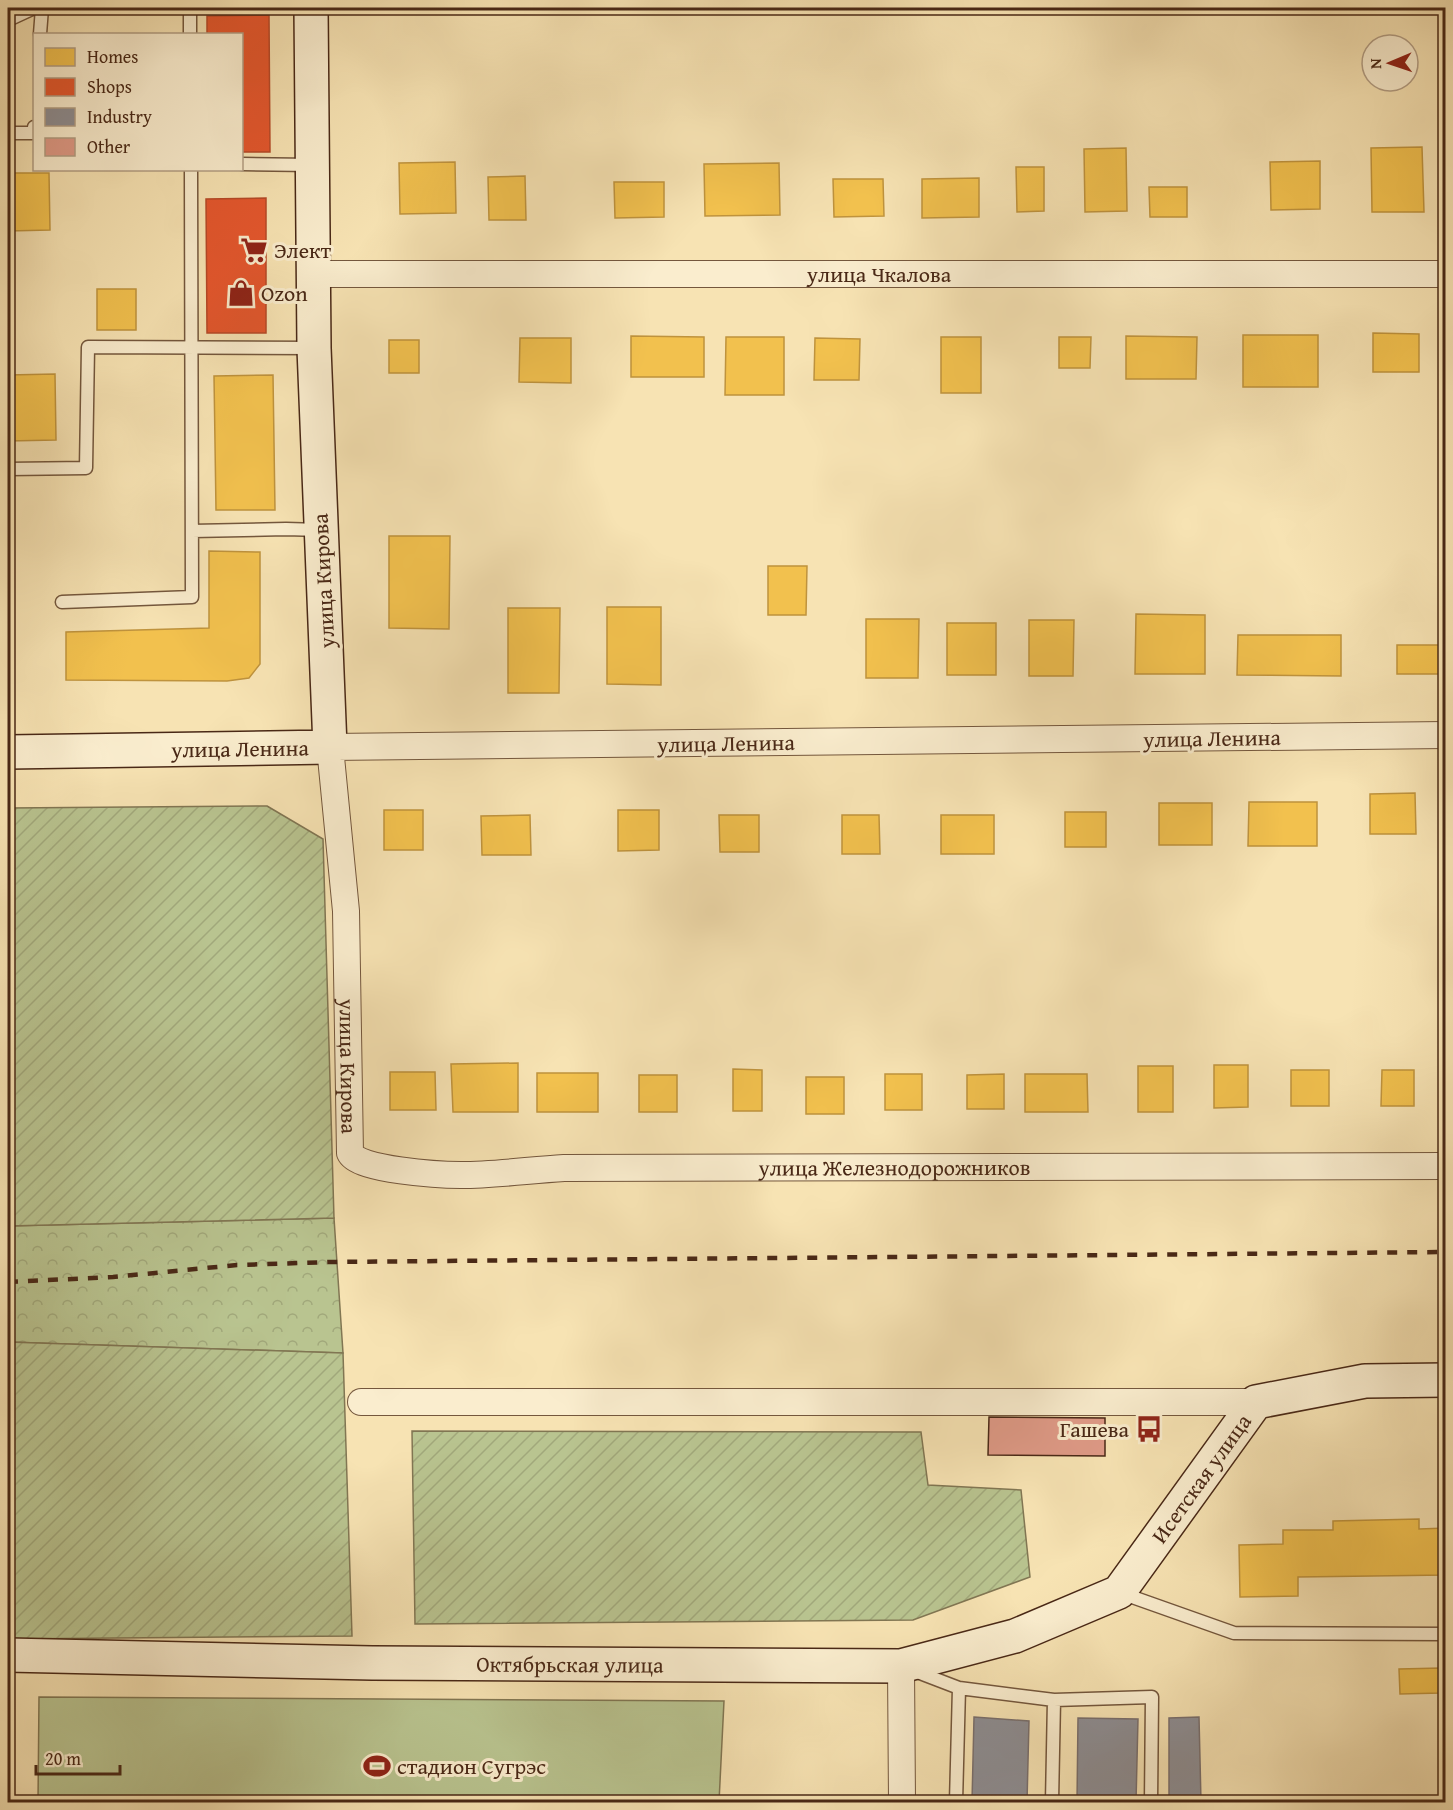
<svg xmlns="http://www.w3.org/2000/svg" width="1453" height="1810" font-family="'Gentium Book Plus',serif">
	<defs>
		<pattern id="forest-crowns" width="20" height="18" patternUnits="userSpaceOnUse" patternTransform="scale(1.5)"><rect width="20" height="18" fill="#b9c490"/><path d="M2 6a3 3 0 1 1 6 0M12 15a3 3 0 1 1 6 0" fill="none" stroke="#a1a87b"/></pattern>
		<pattern id="garden-furrows" width="10" height="10" patternUnits="userSpaceOnUse" patternTransform="scale(1.5)"><rect width="10" height="10" fill="#b9c490"/><path d="M-1 1l2-2M0 10L10 0M9 11l2-2" fill="none" stroke="#a1a87b"/></pattern>
	</defs>
	<rect width="100%" height="100%" fill="#f7e3b3"/>
	<filter id="stains"><feTurbulence type="fractalNoise" baseFrequency=".00333" numOctaves="4"/><feColorMatrix values="0 0 0 0 .2 0 0 0 0 .09 0 0 0 0 .02 0 0 0 .5 -.17"/></filter>
	<radialGradient id="worn" r=".72"><stop offset=".6" stop-color="#630" stop-opacity="0"/><stop offset="1" stop-color="#630" stop-opacity=".3"/></radialGradient>
	<!-- forest -->
	<path fill="url(#forest-crowns)" stroke="#817653" stroke-width="1.5" d="M 334,1218 L 343,1353 L 8,1342 L 8,1226 Z"/>
	<!-- garden -->
	<path fill="url(#garden-furrows)" stroke="#817653" stroke-width="1.5" d="M 267,806 L 323,839 L 334,1218 L 8,1226 L 8,808 Z
		M 8,1342 L 343,1353 L 352,1636 L 8,1639 Z
		M 412,1431 L 921,1432 L 928,1485 L 1021,1490 L 1030,1577 L 913,1620 L 415,1624 Z"/>
	<!-- pitch -->
	<path fill="#b9c490" stroke="#817653" stroke-width="1.5" d="M 39,1697 L 724,1701 L 719,1802 L 38,1802 Z"/>
	<!-- homes -->
	<path fill="#f2c14e" stroke="#bf933d" stroke-width="1.5" d="M 1422,147 L 1424,212 L 1372,212 L 1371,148 Z
		M 1126,148 L 1127,211 L 1085,212 L 1084,149 Z
		M 1320,161 L 1320,209 L 1271,210 L 1270,162 Z
		M 455,162 L 456,213 L 400,214 L 399,163 Z
		M 779,163 L 780,215 L 705,216 L 704,164 Z
		M 1016,167 L 1044,167 L 1044,211 L 1017,212 Z
		M 8,173 L 49,173 L 50,230 L 8,231 Z
		M 525,176 L 526,220 L 489,220 L 488,177 Z
		M 979,178 L 979,217 L 922,218 L 922,179 Z
		M 833,179 L 883,179 L 884,216 L 834,217 Z
		M 614,182 L 664,182 L 664,217 L 615,218 Z
		M 1149,187 L 1187,187 L 1187,217 L 1150,217 Z
		M 97,289 L 136,289 L 136,330 L 97,330 Z
		M 1373,333 L 1419,334 L 1419,372 L 1373,372 Z
		M 1243,335 L 1318,335 L 1318,387 L 1243,387 Z
		M 631,336 L 704,337 L 704,377 L 631,377 Z
		M 1126,336 L 1197,337 L 1196,379 L 1126,379 Z
		M 726,337 L 784,337 L 784,395 L 725,395 Z
		M 941,337 L 981,337 L 981,393 L 941,393 Z
		M 1059,337 L 1091,337 L 1090,368 L 1059,368 Z
		M 520,338 L 571,338 L 571,383 L 519,382 Z
		M 815,338 L 860,339 L 859,380 L 814,380 Z
		M 389,340 L 419,340 L 419,373 L 389,373 Z
		M 55,374 L 56,440 L 8,441 L 8,375 Z
		M 273,375 L 275,510 L 216,510 L 214,376 Z
		M 389,536 L 450,536 L 449,629 L 389,628 Z
		M 209,551 L 260,552 L 260,664 L 249,678 L 227,681 L 66,680 L 66,632 L 209,628 Z
		M 768,566 L 807,566 L 806,615 L 768,615 Z
		M 607,607 L 661,607 L 661,685 L 607,684 Z
		M 508,608 L 560,608 L 559,693 L 508,693 Z
		M 1136,614 L 1205,615 L 1205,674 L 1135,674 Z
		M 866,619 L 919,619 L 918,678 L 866,678 Z
		M 1029,620 L 1074,620 L 1073,676 L 1029,676 Z
		M 947,623 L 996,623 L 996,675 L 947,675 Z
		M 1238,635 L 1341,635 L 1341,676 L 1237,675 Z
		M 1397,645 L 1446,645 L 1446,674 L 1397,674 Z
		M 1415,793 L 1416,834 L 1370,834 L 1370,794 Z
		M 1249,802 L 1317,802 L 1317,846 L 1248,846 Z
		M 1159,803 L 1212,803 L 1212,845 L 1159,845 Z
		M 384,810 L 423,810 L 423,850 L 384,850 Z
		M 618,810 L 659,810 L 659,850 L 618,851 Z
		M 1065,812 L 1106,812 L 1106,847 L 1065,847 Z
		M 530,815 L 531,855 L 482,855 L 481,816 Z
		M 719,815 L 759,815 L 759,852 L 720,852 Z
		M 842,815 L 879,815 L 880,854 L 842,854 Z
		M 941,815 L 994,815 L 994,854 L 941,854 Z
		M 518,1063 L 518,1112 L 453,1112 L 451,1064 Z
		M 1214,1065 L 1248,1065 L 1248,1107 L 1214,1108 Z
		M 1138,1066 L 1173,1066 L 1173,1112 L 1138,1112 Z
		M 733,1069 L 762,1070 L 762,1111 L 733,1111 Z
		M 1291,1070 L 1329,1070 L 1329,1106 L 1291,1106 Z
		M 1382,1070 L 1414,1070 L 1414,1106 L 1381,1106 Z
		M 390,1072 L 435,1072 L 436,1110 L 390,1110 Z
		M 537,1073 L 598,1073 L 598,1112 L 537,1112 Z
		M 885,1074 L 922,1074 L 922,1110 L 885,1110 Z
		M 1004,1074 L 1004,1109 L 967,1109 L 967,1075 Z
		M 1025,1074 L 1087,1074 L 1088,1112 L 1025,1112 Z
		M 639,1075 L 677,1075 L 677,1112 L 639,1112 Z
		M 806,1077 L 844,1077 L 844,1114 L 806,1114 Z
		M 1419,1519 L 1419,1529 L 1446,1528 L 1446,1575 L 1298,1577 L 1298,1596 L 1240,1597 L 1239,1545 L 1283,1544 L 1283,1530 L 1333,1530 L 1333,1521 Z
		M 1441,1668 L 1441,1693 L 1400,1694 L 1399,1669 Z"/>
	<!-- shops -->
	<path fill="#e4572e" stroke="#b64927" stroke-width="1.5" d="M 269,15 L 270,152 L 242,152 L 242,34 L 207,34 L 207,16 Z
		M 266,198 L 266,333 L 207,333 L 206,199 Z"/>
	<!-- industry -->
	<path fill="#8d8d92" stroke="#796f6d" stroke-width="1.5" d="M 974,1717 L 1029,1721 L 1027,1802 L 972,1802 Z
		M 1199,1717 L 1201,1802 L 1169,1802 L 1169,1718 Z
		M 1078,1718 L 1138,1719 L 1136,1802 L 1077,1802 Z"/>
	<!-- building -->
	<path fill="#df9a87" stroke="#492816" stroke-width="1.5" d="M 989,1417 L 1105,1418 L 1105,1456 L 988,1455 Z"/>
	<g fill="none" stroke-linecap="round" stroke-linejoin="round">
		<defs>
			<path id="lane" d="M 190,8 L 190,34
				M 8,20 L 34,8
				M 40,34 L 42,8
				M 8,133 L 34,133 L 34,127
				M 242,164 L 312,165
				M 8,469 L 86,468 L 88,347 L 313,348
				M 192,531 L 286,529 L 320,530
				M 62,602 L 192,597 L 191,170
				M 1121,1593 L 1234,1633 L 1446,1634
				M 912,1670 L 959,1688 L 1054,1700 L 1152,1697 L 1151,1802
				M 956,1802 L 959,1688
				M 1052,1802 L 1054,1700"/>
			<g id="street">
				<path id="s1" d="M 312,274 L 1446,274"/>
				<path id="s2" d="M 1446,735 L 330,747 L 346,911 L 350,1153 C 357,1170 441,1175 461,1175 C 495,1175 530,1170 564,1168 L 1446,1166"/>
				<path d="M 361,1402 L 1256,1402"/>
				<path d="M 901,1666 L 902,1802"/>
			</g>
			<g id="secondary">
				<path id="s3" d="M 8,752 L 330,747 L 314,348 L 311,8"/>
				<path id="s4" d="M 8,1655 L 372,1663 L 901,1666 L 1015,1636 L 1119,1592 L 1256,1402 L 1365,1381 L 1446,1380"/>
			</g>
		</defs>
		<!-- lane casing -->
		<use href="#lane" stroke="#74573d" stroke-width="15"/>
		<!-- street casing -->
		<use href="#street" stroke="#74573d" stroke-width="28"/>
		<!-- secondary casing -->
		<use href="#secondary" stroke="#492816" stroke-width="36"/>
		<!-- lane -->
		<use href="#lane" stroke="#faedce" stroke-width="12"/>
		<!-- street -->
		<use href="#street" stroke="#faedce" stroke-width="26"/>
		<!-- secondary -->
		<use href="#secondary" stroke="#faedce" stroke-width="33"/>
		<!-- rail -->
		<path stroke="#492816" stroke-width="4.5" stroke-dasharray="10 10" stroke-linecap="butt" d="M 8,1282 L 113,1277 L 237,1265 L 330,1262 L 1446,1252"/>
	</g>
	<!-- icons -->
	<defs>
		<symbol id="supermarket-bare" viewBox="-9 -9 18 18"><path d="M-6-5.5h2.5l.6 2H6L4.5 2H-2.5L-4.4-4H-6ZM-1.5 3.2a1.3 1.3 0 1 0 .1 0ZM3 3.2a1.3 1.3 0 1 0 .1 0Z" fill="#8f2418" stroke="#faedce" stroke-width="2.5" paint-order="stroke"/></symbol>
		<symbol id="shop-bare" viewBox="-9 -9 18 18"><path d="M-5-2.5h2.3a2.7 3.5 0 0 1 5.4 0H5L5.5 6h-11ZM-1.5-2.5h3a1.5 2.3 0 0 0-3 0Z" fill="#8f2418" stroke="#faedce" stroke-width="2.5" paint-order="stroke"/></symbol>
		<symbol id="bus-bare" viewBox="-9 -9 18 18"><path d="M-5-6H5V4H4V6H2V4H-2V6H-4V4H-5ZM-3.5-4V0h7V-4ZM-3.5 1.2v1.5H-2V1.2ZM2 1.2v1.5H3.5V1.2Z" fill="#8f2418" stroke="#faedce" stroke-width="2.5" paint-order="stroke"/></symbol>
		<symbol id="stadium-bare" viewBox="-9 -9 18 18"><path d="M0-5a6.5 5 0 1 0 0 10a6.5 5 0 1 0 0-10ZM-3.5-1.8h7v3.6h-7Z" fill="#8f2418" stroke="#faedce" stroke-width="2.5" paint-order="stroke"/></symbol>
	</defs>
	<g fill-rule="evenodd">
		<use href="#supermarket-bare" x="235" y="231" width="38" height="38"/>
		<use href="#shop-bare" x="222" y="274" width="38" height="38"/>
		<use href="#bus-bare" x="1130" y="1410" width="38" height="38"/>
		<use href="#stadium-bare" x="358" y="1747" width="38" height="38"/>
	</g>
	<g text-anchor="middle" dominant-baseline="central" stroke-width="6" stroke-linejoin="round" paint-order="stroke">
		<!-- poi labels -->
		<g font-size="22" fill="#492816" stroke="#faedce" text-anchor="start">
			<text x="274" y="250">Элект</text>
			<text x="261" y="293">Ozon</text>
			<text x="1129" y="1429" text-anchor="end">Гашева</text>
			<text x="397" y="1766">стадион Сугрэс</text>
		</g>
		<!-- street labels -->
		<g font-size="22" fill="#492816" stroke="#faedce">
			<text stroke="none"><textPath href="#s1" startOffset="567">улица Чкалова</textPath></text>
			<text transform="translate(323 581) rotate(-93)">улица Кирова</text>
			<text transform="translate(1212 738) rotate(-1)">улица Ленина</text>
			<text transform="translate(726 743) rotate(-1)">улица Ленина</text>
			<text stroke="none"><textPath href="#s3" startOffset="232">улица Ленина</textPath></text>
			<text stroke="none"><textPath href="#s2" startOffset="1436">улица Кирова</textPath></text>
			<text stroke="none"><textPath href="#s2" startOffset="2072">улица Железнодорожников</textPath></text>
			<text stroke="none"><textPath href="#s4" startOffset="1264">Исетская улица</textPath></text>
			<text stroke="none"><textPath href="#s4" startOffset="562">Октябрьская улица</textPath></text>
		</g>
	</g>
	<!-- margin -->
	<rect width="1453" height="1810" fill="none" stroke="#f7e3b3" stroke-width="30"/>
	<rect x="9" y="9" width="1435" height="1792" fill="none" stroke="#492816" stroke-width="3"/>
	<rect x="15" y="15" width="1423" height="1780" fill="none" stroke="#492816" stroke-width="1.5"/>
	<!-- legend -->
	<rect x="33" y="33" width="210" height="138" fill="#faedce" stroke="#b39e84" stroke-width="1.5"/>
	<rect x="45" y="48" width="30" height="18" fill="#f2c14e" stroke="#b39e84" stroke-width="1.5"/>
	<text x="87" y="63" font-size="18" fill="#492816">Homes</text>
	<rect x="45" y="78" width="30" height="18" fill="#e4572e" stroke="#b39e84" stroke-width="1.5"/>
	<text x="87" y="93" font-size="18" fill="#492816">Shops</text>
	<rect x="45" y="108" width="30" height="18" fill="#8d8d92" stroke="#b39e84" stroke-width="1.5"/>
	<text x="87" y="123" font-size="18" fill="#492816">Industry</text>
	<rect x="45" y="138" width="30" height="18" fill="#df9a87" stroke="#b39e84" stroke-width="1.5"/>
	<text x="87" y="153" font-size="18" fill="#492816">Other</text>
	<!-- north arrow -->
	<g transform="translate(1390 63) rotate(268)"><circle r="28" fill="#faedce" stroke="#b39e84" stroke-width="1.5"/>
	<path d="M0-4.5L10 22L0 15L-10 22Z" fill="#8f2418"/>
	<text y="-9" font-size="16" font-weight="bold" text-anchor="middle" fill="#492816">N</text>
	</g>
	<!-- scale -->
	<path d="M36 1765v9h84v-9" fill="none" stroke="#492816" stroke-width="3"/>
	<text x="45" y="1765" font-size="18" fill="#492816" stroke="#faedce" stroke-width="4.5" paint-order="stroke">20 m</text>
	<rect width="100%" height="100%" filter="url(#stains)"/>
	<rect width="100%" height="100%" fill="url(#worn)"/>
</svg>
